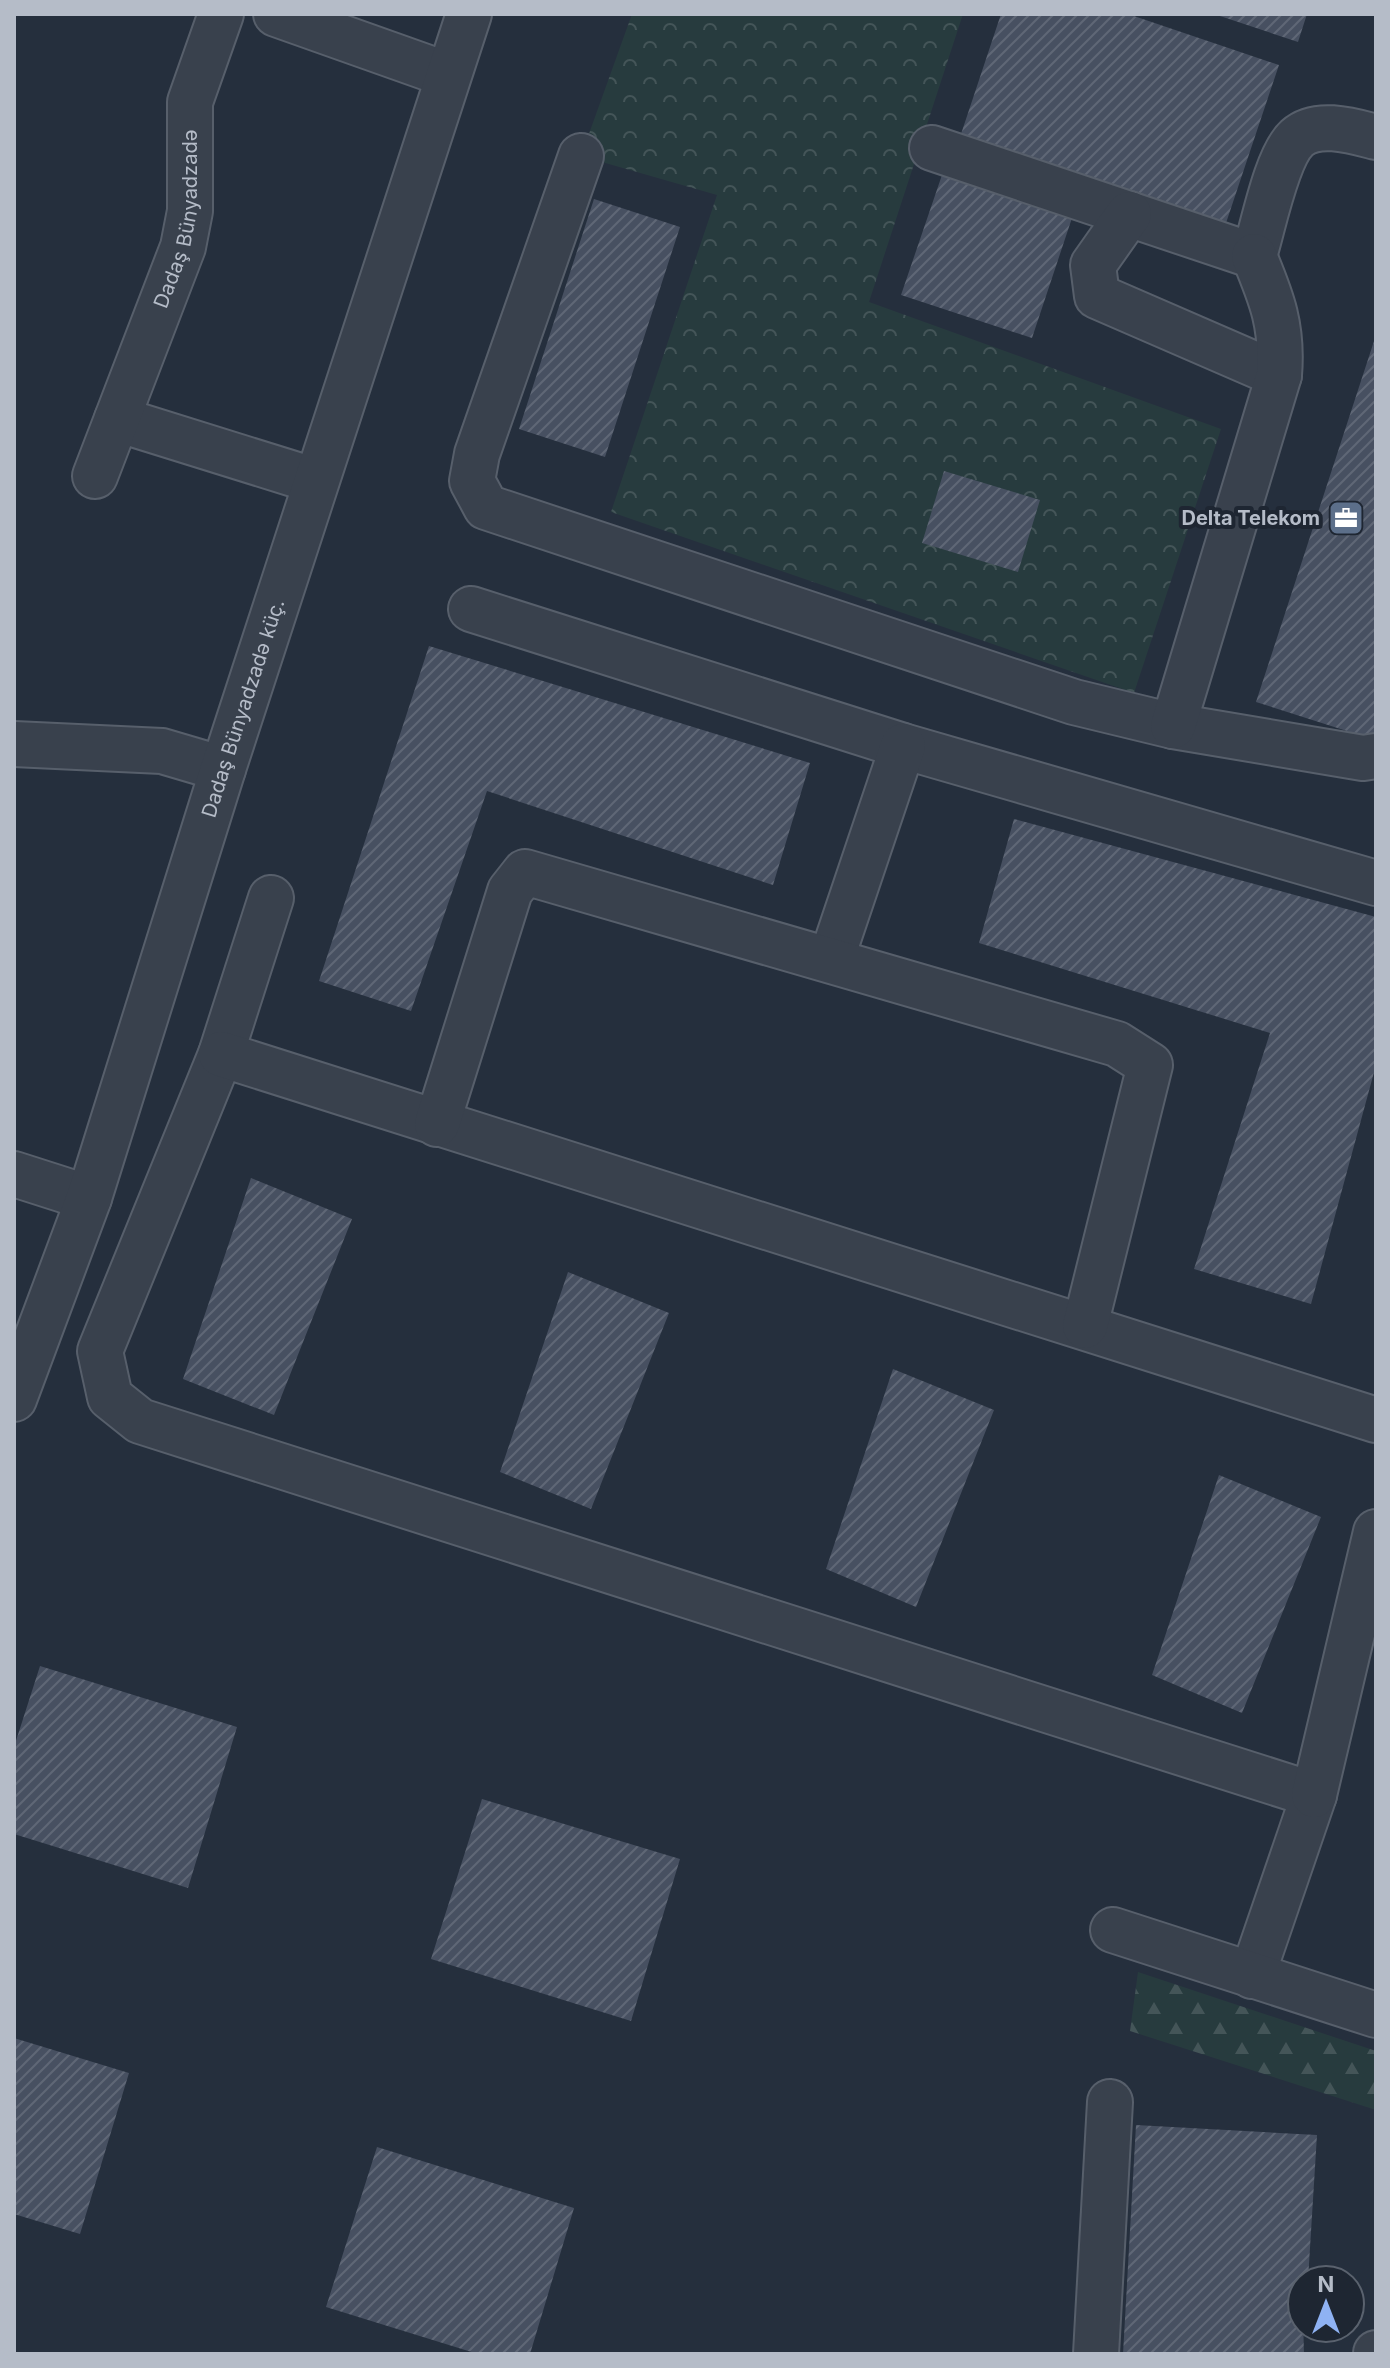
<svg xmlns="http://www.w3.org/2000/svg" width="1390" height="2368" font-family="Inter,sans-serif">
	<defs>
		<pattern id="forest-firs" width="22" height="20" patternUnits="userSpaceOnUse" patternTransform="scale(2)"><rect width="22" height="20" fill="#273b3e"/><path d="M5 1l3.5 6h-7zM16 11l3.5 6h-7z" fill="#445558"/></pattern>
		<pattern id="park-crowns" width="20" height="18" patternUnits="userSpaceOnUse" patternTransform="scale(2)"><rect width="20" height="18" fill="#273b3e"/><path d="M2 6a3 3 0 1 1 6 0M12 15a3 3 0 1 1 6 0" fill="none" stroke="#445558"/></pattern>
		<pattern id="building-hatch" width="6" height="6" patternUnits="userSpaceOnUse" patternTransform="scale(2)"><rect width="6" height="6" fill="#475061"/><path d="M-1 1l2-2M0 6l6-6M5 7l2-2" fill="none" stroke="#5f6776"/></pattern>
	</defs>
	<rect width="100%" height="100%" fill="#252f3d"/>
	<!-- forest -->
	<path fill="url(#forest-firs)" d="M 1138,1972 L 1376,2051 L 1376,2110 L 1130,2031 Z"/>
	<!-- park -->
	<path fill="url(#park-crowns)" d="M 632,14 L 963,14 L 869,302 L 1221,429 L 1134,693 L 611,512 L 717,195 L 581,156 Z"/>
	<!-- building -->
	<path fill="url(#building-hatch)" d="M 1001,14 L 1128,14 L 1279,65 L 1224,229 L 959,140 Z
		M 1214,14 L 1307,14 L 1298,42 Z
		M 943,172 L 1073,215 L 1032,338 L 901,295 Z
		M 594,199 L 680,227 L 605,457 L 519,429 Z
		M 1376,335 L 1376,737 L 1375,740 L 1256,702 Z
		M 944,471 L 1040,500 L 1018,572 L 922,543 Z
		M 429,646 L 810,763 L 773,885 L 487,791 L 411,1011 L 319,981 Z
		M 1014,819 L 1376,917 L 1376,1065 L 1311,1304 L 1194,1269 L 1270,1033 L 979,943 Z
		M 251,1178 L 352,1219 L 274,1415 L 183,1379 Z
		M 568,1272 L 669,1313 L 591,1509 L 500,1472 Z
		M 893,1369 L 994,1410 L 916,1607 L 826,1569 Z
		M 1219,1475 L 1321,1517 L 1242,1713 L 1152,1675 Z
		M 40,1666 L 237,1727 L 188,1888 L 14,1834 L 14,1747 Z
		M 482,1799 L 680,1859 L 631,2021 L 431,1959 Z
		M 14,2038 L 129,2073 L 80,2234 L 14,2214 Z
		M 1136,2125 L 1317,2135 L 1308,2280 L 1302,2280 L 1304,2354 L 1123,2354 Z
		M 377,2147 L 574,2208 L 530,2354 L 478,2354 L 326,2307 Z"/>
	<g fill="none" stroke-linecap="round" stroke-linejoin="round">
		<defs>
			<g id="minor">
				<path d="M 276,14 L 448,75"/>
				<path d="M 932,148 L 1254,256 C 1263,228 1276,157 1297,138 C 1317,120 1353,131 1376,137"/>
				<path d="M 581,156 L 477,454 L 472,481 L 486,507 L 1074,702 L 1173,726 L 1363,758 L 1376,756"/>
				<path d="M 1129,214 L 1093,265 L 1097,296 L 1279,375"/>
				<path d="M 117,419 L 316,481"/>
				<path id="s1" d="M 95,476 L 183,247 L 190,211 L 190,102 L 221,14"/>
				<path d="M 471,609 L 903,746 L 1376,883"/>
				<path d="M 1173,726 L 1279,375 C 1283,327 1272,299 1254,256"/>
				<path d="M 14,744 L 162,751 L 223,769"/>
				<path d="M 271,898 L 221,1054 L 100,1351 L 110,1397 L 140,1421 L 1314,1795 L 1252,1976"/>
				<path d="M 831,960 L 903,746"/>
				<path d="M 221,1054 L 1376,1420"/>
				<path d="M 437,1124 L 510,891 L 525,872 L 1117,1044 L 1150,1065 L 1085,1326"/>
				<path d="M 14,1174 L 89,1198"/>
				<path id="s2" d="M 14,1399 L 89,1198 L 223,769 L 469,14"/>
				<path d="M 1314,1795 L 1376,1532"/>
				<path d="M 1113,1930 L 1376,2015"/>
				<path d="M 1096,2354 L 1110,2102"/>
				<path d="M 1376,2354 L 1376,2353"/>
			</g>
		</defs>
		<!-- minor casing -->
		<use href="#minor" stroke="#575f6b" stroke-width="48"/>
		<!-- minor -->
		<use href="#minor" stroke="#39414d" stroke-width="44"/>
	</g>
	<!-- icons -->
	<defs>
		<symbol id="office-square" viewBox="-11 -11 22 22"><rect x="-9" y="-9" width="18" height="18" rx="4" fill="#5c6f8a" stroke="#1e2632"/><path d="M-6-3h4V-5.5h4V-3h4V5H-6ZM-1-4.5V-3h2v-1.5ZM-6 0V1H6V0Z" fill="#fff"/></symbol>
	</defs>
	<g fill-rule="evenodd">
		<use href="#office-square" x="1326" y="498" width="40" height="40"/>
	</g>
	<g text-anchor="middle" dominant-baseline="central" stroke-width="8" stroke-linejoin="round" paint-order="stroke">
		<!-- street labels -->
		<g font-size="20" fill="#b5bcc8" stroke="#1e2632">
			<text stroke="none"><textPath href="#s1" startOffset="272">Dadaş Bünyadzadə</textPath></text>
			<text stroke="none"><textPath href="#s2" startOffset="728">Dadaş Bünyadzadə küç.</textPath></text>
		</g>
		<!-- poi labels -->
		<g font-size="20" font-weight="bold" fill="#b5bcc8" stroke="#1e2632" text-anchor="end">
			<text x="1320" y="518">Delta Telekom</text>
		</g>
	</g>
	<!-- border -->
	<rect width="1390" height="2368" fill="none" stroke="#b5bcc8" stroke-width="32"/>
	<!-- north arrow -->
	<g transform="translate(1326 2304)"><circle r="38" fill="#1e2632" stroke="#5a626e" stroke-width="2"/>
	<path d="M0-6L14 30L0 20L-14 30Z" fill="#8fb2f3"/>
	<text y="-12" font-size="22" font-weight="bold" text-anchor="middle" fill="#b5bcc8">N</text>
	</g>
</svg>
